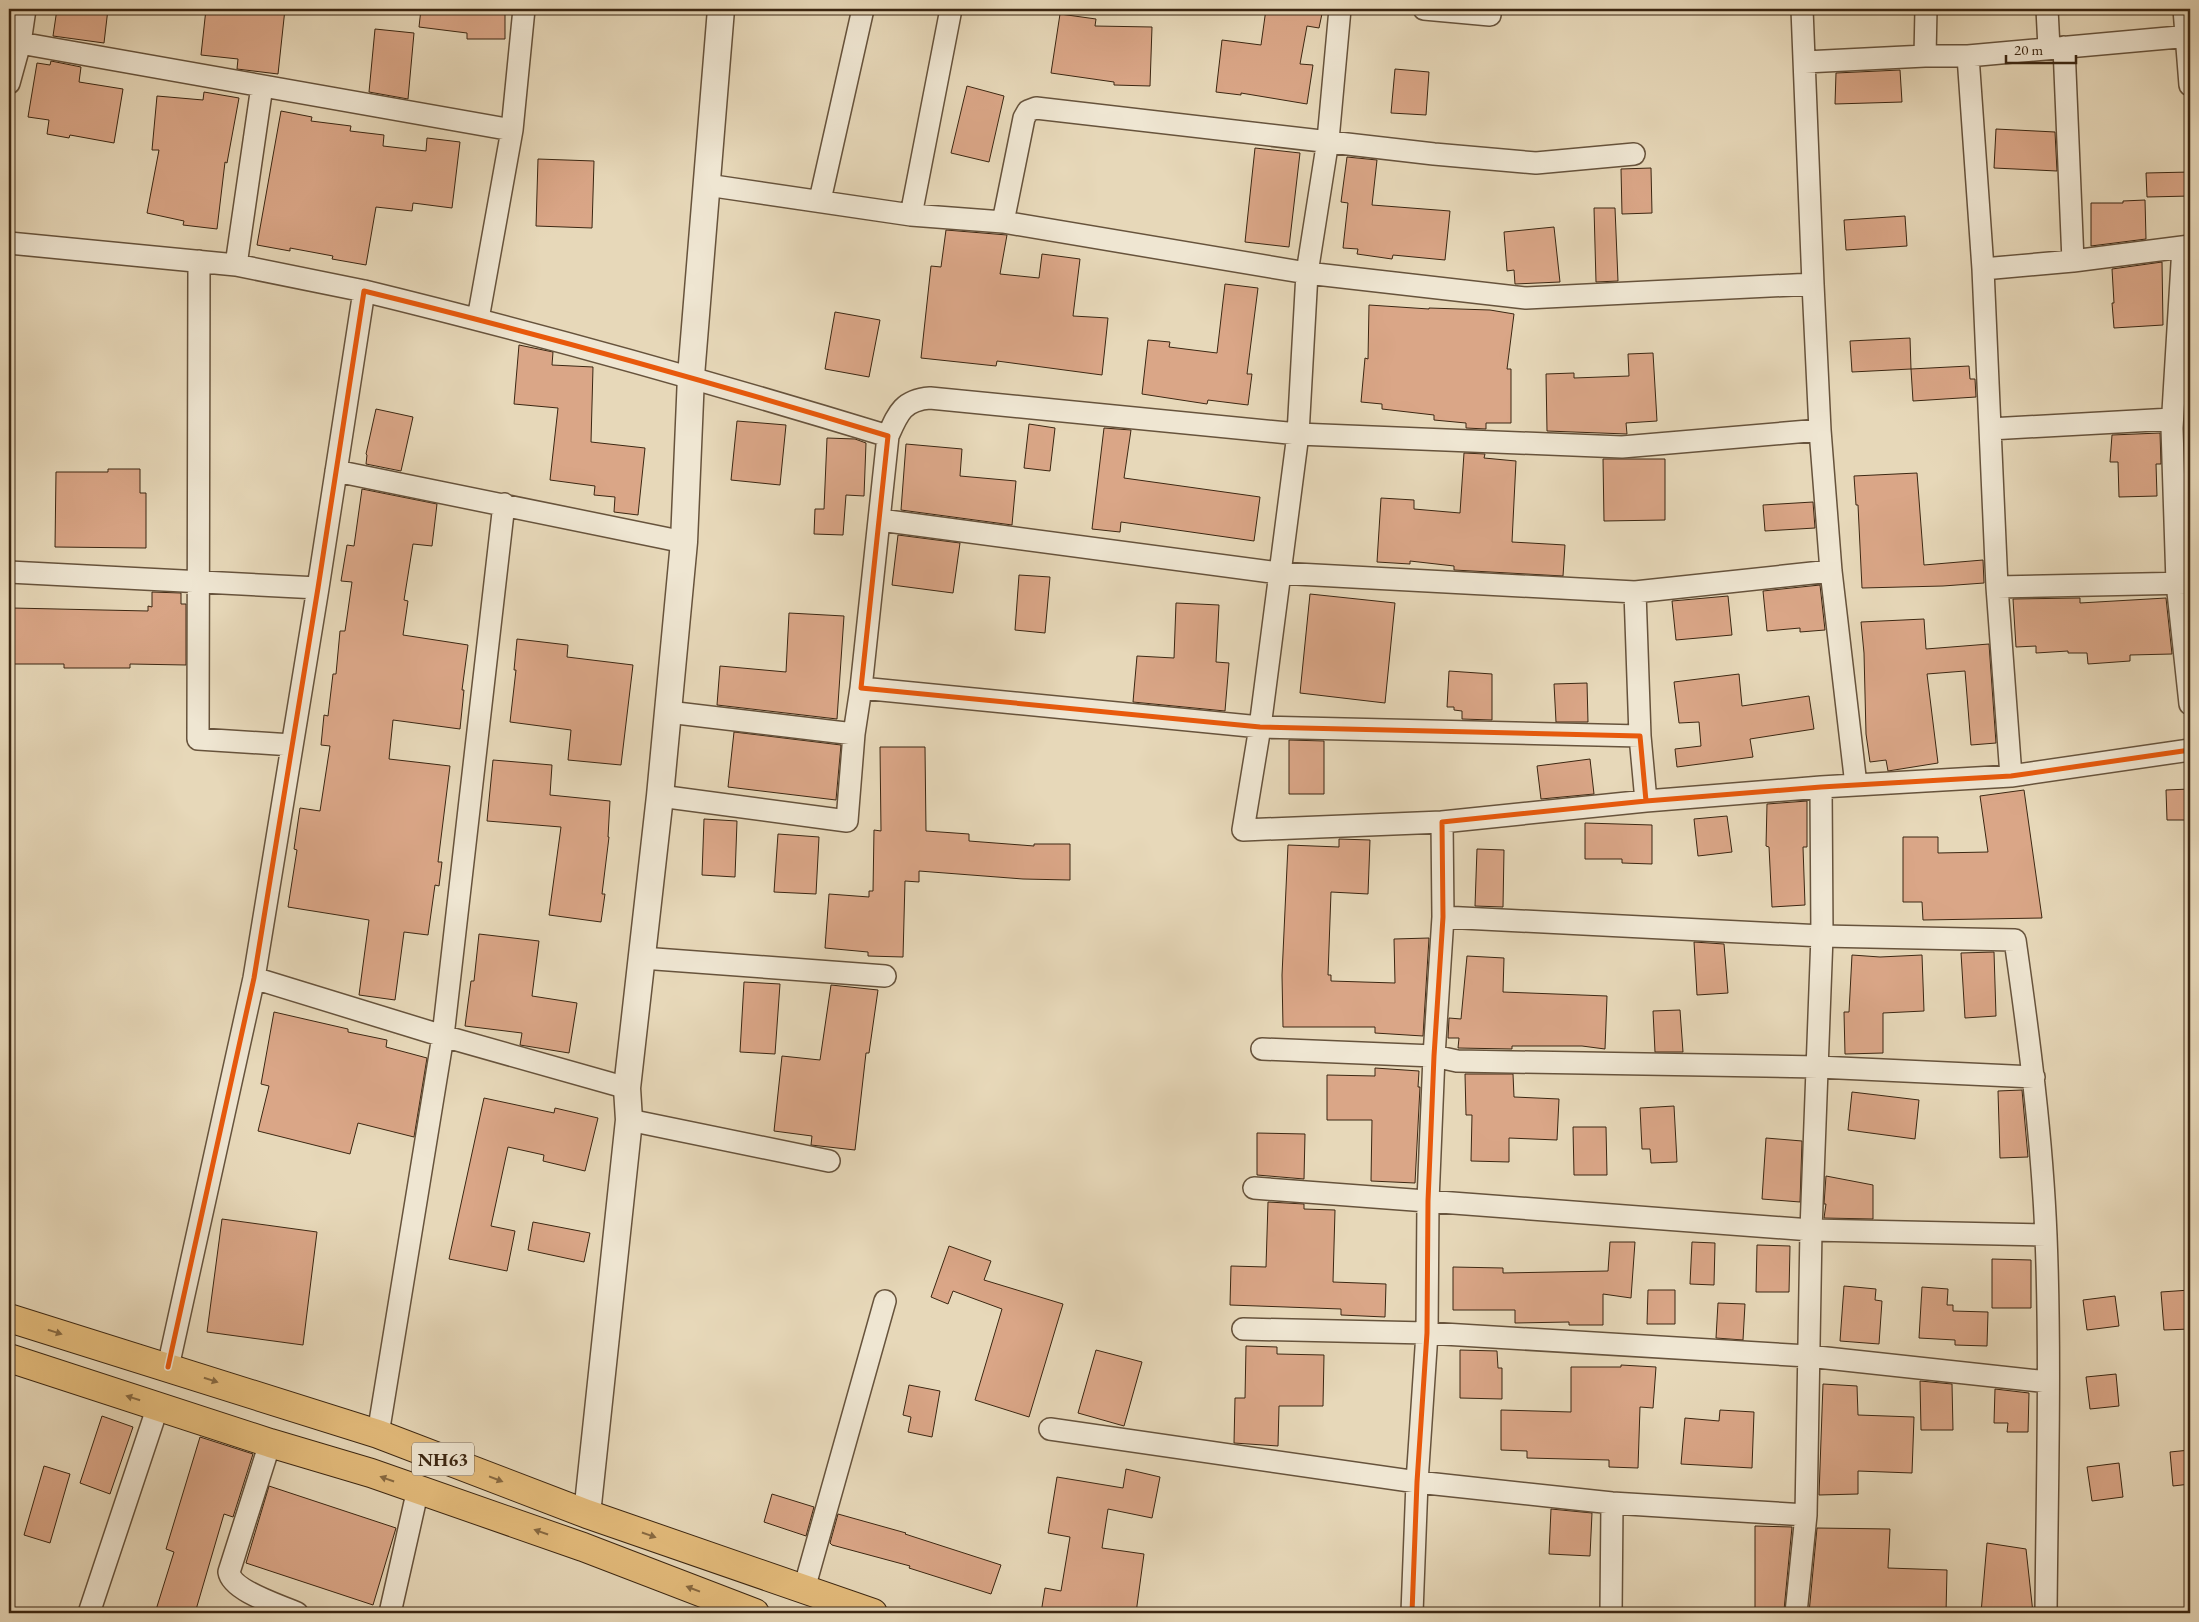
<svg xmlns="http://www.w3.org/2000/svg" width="2199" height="1622" font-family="'EB Garamond',serif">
	<rect width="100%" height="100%" fill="#e7d8b9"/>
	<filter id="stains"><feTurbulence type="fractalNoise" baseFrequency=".004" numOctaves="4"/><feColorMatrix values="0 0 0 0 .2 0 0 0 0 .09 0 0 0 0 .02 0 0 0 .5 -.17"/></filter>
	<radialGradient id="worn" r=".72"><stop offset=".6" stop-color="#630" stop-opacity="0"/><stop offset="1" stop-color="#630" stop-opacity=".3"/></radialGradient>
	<!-- building -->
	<path fill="#daa687" stroke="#3c2712" d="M 57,9 L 108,9 L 104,43 L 53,36 Z
		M 206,9 L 285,9 L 278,74 L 237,69 L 238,59 L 201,55 Z
		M 421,9 L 505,9 L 505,39 L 467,39 L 467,33 L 419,27 Z
		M 1266,9 L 1323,9 L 1319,28 L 1307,26 L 1300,64 L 1313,65 L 1307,104 L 1241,93 L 1241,95 L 1216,92 L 1222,40 L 1261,45 Z
		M 1060,14 L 1096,19 L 1095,26 L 1152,27 L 1150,86 L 1114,85 L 1114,82 L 1051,73 Z
		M 375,29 L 414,33 L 408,99 L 369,92 Z
		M 51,61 L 81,67 L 79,82 L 123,89 L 114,143 L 70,135 L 69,138 L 47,134 L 49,120 L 28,117 L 37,63 L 50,65 Z
		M 1395,69 L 1429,72 L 1426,115 L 1391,113 Z
		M 1900,70 L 1902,102 L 1835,104 L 1836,73 Z
		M 967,86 L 1004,96 L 989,162 L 951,153 Z
		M 204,92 L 239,98 L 227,163 L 225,162 L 217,229 L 183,225 L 184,221 L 147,213 L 159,150 L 152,150 L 157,96 L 203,100 Z
		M 281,111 L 312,117 L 311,121 L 351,126 L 350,131 L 384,135 L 383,146 L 426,151 L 427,138 L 460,142 L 452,208 L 413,203 L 412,211 L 376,207 L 366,265 L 332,259 L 333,256 L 290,248 L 290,251 L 257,245 Z
		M 1996,129 L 2055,132 L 2057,171 L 1994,168 Z
		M 1255,148 L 1300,153 L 1289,247 L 1245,242 Z
		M 1347,157 L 1377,160 L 1372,205 L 1450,211 L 1445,260 L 1393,255 L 1392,259 L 1357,254 L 1358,249 L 1343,248 L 1348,203 L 1341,202 Z
		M 538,159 L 594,161 L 592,228 L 536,226 Z
		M 1651,168 L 1652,213 L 1622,214 L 1621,169 Z
		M 2190,172 L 2190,196 L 2147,197 L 2146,173 Z
		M 2145,200 L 2146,239 L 2091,246 L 2091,203 L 2123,203 L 2123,201 Z
		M 1594,208 L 1615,208 L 1618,281 L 1596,282 Z
		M 1905,216 L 1907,246 L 1846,250 L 1844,220 Z
		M 1554,227 L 1560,282 L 1515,284 L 1514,270 L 1507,271 L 1504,232 Z
		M 946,230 L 1007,235 L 1000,274 L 1039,278 L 1042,254 L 1080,259 L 1073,316 L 1108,318 L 1102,375 L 997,361 L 996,366 L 921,358 L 931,266 L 941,267 Z
		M 2162,262 L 2163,325 L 2114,328 L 2112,303 L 2114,303 L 2112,269 Z
		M 1225,284 L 1258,288 L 1247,374 L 1252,374 L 1248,405 L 1208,400 L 1207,404 L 1142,394 L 1148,340 L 1170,342 L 1169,347 L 1217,353 Z
		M 1369,305 L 1429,309 L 1429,308 L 1490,310 L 1514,314 L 1507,369 L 1511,369 L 1511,423 L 1486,423 L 1486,429 L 1466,428 L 1466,423 L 1434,420 L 1434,415 L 1382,409 L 1382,404 L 1361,402 L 1365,358 L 1368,359 Z
		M 835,312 L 880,320 L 869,377 L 825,369 Z
		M 1910,338 L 1911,369 L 1852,372 L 1850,341 Z
		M 519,345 L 553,352 L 552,365 L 593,367 L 591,442 L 645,448 L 638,515 L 614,512 L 615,497 L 594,495 L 595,486 L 550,480 L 558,408 L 514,404 Z
		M 1653,353 L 1657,421 L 1626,423 L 1627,434 L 1547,431 L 1546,374 L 1574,373 L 1574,378 L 1629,376 L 1628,354 Z
		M 1969,366 L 1970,379 L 1975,379 L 1976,397 L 1913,401 L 1911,369 Z
		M 376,409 L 413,417 L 401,471 L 366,464 L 367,455 L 366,454 Z
		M 737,421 L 786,425 L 780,485 L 731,480 Z
		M 1029,424 L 1055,428 L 1050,471 L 1024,468 Z
		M 1104,428 L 1131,430 L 1124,478 L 1260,497 L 1254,541 L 1121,522 L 1120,532 L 1092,529 Z
		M 2160,433 L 2161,464 L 2156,464 L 2157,496 L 2119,497 L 2118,462 L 2110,462 L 2112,435 Z
		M 827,438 L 855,439 L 866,443 L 864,496 L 846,495 L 843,535 L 814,534 L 815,509 L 824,509 Z
		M 906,444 L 962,449 L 960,476 L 1016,481 L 1012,525 L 901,510 Z
		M 1464,453 L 1485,454 L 1484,458 L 1516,461 L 1512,542 L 1565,545 L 1563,576 L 1454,570 L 1454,566 L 1410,561 L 1410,564 L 1377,562 L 1381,498 L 1414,500 L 1414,509 L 1460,513 Z
		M 1603,459 L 1665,459 L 1665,520 L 1604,521 Z
		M 108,469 L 140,469 L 140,493 L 146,493 L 146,548 L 55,547 L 56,472 L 108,472 Z
		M 1917,473 L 1924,565 L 1983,560 L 1984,583 L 1943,586 L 1862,588 L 1858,505 L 1856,505 L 1854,476 Z
		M 362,489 L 437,504 L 432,546 L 413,544 L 404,600 L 408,601 L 403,635 L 468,645 L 462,690 L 464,690 L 460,729 L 393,720 L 389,759 L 450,766 L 438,862 L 442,862 L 439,886 L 435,885 L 428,935 L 404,932 L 395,1000 L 359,995 L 369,920 L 288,907 L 297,850 L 294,849 L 300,808 L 320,811 L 330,746 L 321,745 L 324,715 L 328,716 L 333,674 L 336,674 L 340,631 L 345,631 L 352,582 L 341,581 L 347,545 L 354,546 Z
		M 1813,502 L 1815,528 L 1765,531 L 1763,505 Z
		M 898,535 L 960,543 L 953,593 L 892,585 Z
		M 1019,575 L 1050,577 L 1045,633 L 1015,630 Z
		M 1820,585 L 1825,630 L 1800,632 L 1800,628 L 1767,631 L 1763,591 Z
		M 152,592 L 181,593 L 181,604 L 186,604 L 186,665 L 130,664 L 130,668 L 64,668 L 64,664 L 11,664 L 12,608 L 148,611 L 148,606 L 152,607 Z
		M 1310,594 L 1395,603 L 1385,703 L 1300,693 Z
		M 1728,596 L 1732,635 L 1676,640 L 1672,601 Z
		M 2080,598 L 2080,603 L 2166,598 L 2172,654 L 2130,655 L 2130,661 L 2088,664 L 2087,653 L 2068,653 L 2068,651 L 2036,653 L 2036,646 L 2016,647 L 2013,599 Z
		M 1176,603 L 1219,605 L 1216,662 L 1229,663 L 1225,711 L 1133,702 L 1137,656 L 1174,658 Z
		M 789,613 L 844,616 L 837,719 L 717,705 L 720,666 L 786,672 Z
		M 1924,619 L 1926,649 L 1989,644 L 1996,743 L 1971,745 L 1965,671 L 1927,674 L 1938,763 L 1888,771 L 1886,760 L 1870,762 L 1866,734 L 1864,653 L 1861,622 Z
		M 517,639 L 568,645 L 567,657 L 633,665 L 621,765 L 568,760 L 571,730 L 510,722 L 516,670 L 514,670 Z
		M 1449,671 L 1492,674 L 1492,720 L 1462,719 L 1462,711 L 1454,710 L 1454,707 L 1447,707 Z
		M 1739,674 L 1742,706 L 1809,696 L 1814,729 L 1750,739 L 1753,757 L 1677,767 L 1675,749 L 1701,746 L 1699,722 L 1679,723 L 1674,682 Z
		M 1587,683 L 1588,722 L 1556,722 L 1554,684 Z
		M 734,732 L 841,745 L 836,800 L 728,787 Z
		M 1289,740 L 1324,741 L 1324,794 L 1289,794 Z
		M 880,747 L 925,747 L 926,831 L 969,834 L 969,841 L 1034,846 L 1034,844 L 1070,844 L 1070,880 L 1023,879 L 919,871 L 919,882 L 905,881 L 903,957 L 868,956 L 868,952 L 825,948 L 829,894 L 869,897 L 869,891 L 873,891 L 874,830 L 881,831 Z
		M 1590,759 L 1594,794 L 1541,799 L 1537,766 Z
		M 493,760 L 552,765 L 550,795 L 610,801 L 608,837 L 609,837 L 602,894 L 605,894 L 601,922 L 549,915 L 561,827 L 487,821 Z
		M 2190,789 L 2190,820 L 2167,820 L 2166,790 Z
		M 2024,790 L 2042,918 L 1923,920 L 1922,902 L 1903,902 L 1903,837 L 1938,837 L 1938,853 L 1988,852 L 1980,796 Z
		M 1807,801 L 1807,847 L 1803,847 L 1805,905 L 1772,907 L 1769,847 L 1766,846 L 1767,804 Z
		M 1727,816 L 1732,852 L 1698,856 L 1694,819 Z
		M 704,819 L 737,821 L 735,877 L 702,875 Z
		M 1585,823 L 1652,825 L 1652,864 L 1622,863 L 1622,859 L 1585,859 Z
		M 778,834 L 819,837 L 816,894 L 774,892 Z
		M 1339,839 L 1370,840 L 1368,894 L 1331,892 L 1328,975 L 1331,975 L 1331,981 L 1395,983 L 1394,939 L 1429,938 L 1423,1036 L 1375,1033 L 1375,1027 L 1283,1027 L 1282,975 L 1288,845 L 1339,847 Z
		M 1477,849 L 1504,850 L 1503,907 L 1475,906 Z
		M 479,934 L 539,941 L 532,996 L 577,1003 L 569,1053 L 520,1045 L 522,1033 L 465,1026 L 471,981 L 474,981 Z
		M 1694,942 L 1724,944 L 1728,993 L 1697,995 Z
		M 1994,952 L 1996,1016 L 1965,1018 L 1961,953 Z
		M 1852,955 L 1880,957 L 1922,955 L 1924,1011 L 1883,1013 L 1883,1053 L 1845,1054 L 1844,1012 L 1849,1012 Z
		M 1467,956 L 1504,958 L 1503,992 L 1607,996 L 1605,1049 L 1582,1046 L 1512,1046 L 1512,1049 L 1458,1048 L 1459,1038 L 1448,1038 L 1449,1018 L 1461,1019 Z
		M 744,982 L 780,984 L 775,1054 L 740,1052 Z
		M 831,985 L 878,990 L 869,1053 L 866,1053 L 855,1150 L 811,1145 L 812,1136 L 774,1131 L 782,1056 L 820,1060 Z
		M 1680,1010 L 1683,1052 L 1655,1052 L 1653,1011 Z
		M 274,1012 L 348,1029 L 348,1032 L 387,1040 L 386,1047 L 427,1058 L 414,1137 L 358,1123 L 350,1154 L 258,1131 L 269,1086 L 261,1084 Z
		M 1375,1068 L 1419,1071 L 1418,1087 L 1420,1087 L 1415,1183 L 1371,1181 L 1372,1120 L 1327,1120 L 1327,1075 L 1375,1076 Z
		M 1465,1074 L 1513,1074 L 1514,1097 L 1559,1099 L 1557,1140 L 1509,1138 L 1509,1162 L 1471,1161 L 1472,1115 L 1466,1115 Z
		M 2022,1090 L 2028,1157 L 2000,1158 L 1998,1091 Z
		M 1852,1092 L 1919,1100 L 1915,1139 L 1848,1130 Z
		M 484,1098 L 554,1113 L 555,1108 L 598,1118 L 585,1171 L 543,1161 L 544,1155 L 508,1147 L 491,1226 L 515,1231 L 507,1271 L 449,1259 Z
		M 1674,1106 L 1677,1162 L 1651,1163 L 1650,1149 L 1642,1149 L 1640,1108 Z
		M 1573,1127 L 1606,1127 L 1607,1175 L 1574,1175 Z
		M 1257,1133 L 1305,1134 L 1304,1179 L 1257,1175 Z
		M 1766,1138 L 1802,1141 L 1800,1202 L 1762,1199 Z
		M 1826,1176 L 1873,1185 L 1873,1219 L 1824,1218 L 1826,1204 L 1824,1204 Z
		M 1268,1202 L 1304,1204 L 1304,1209 L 1335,1210 L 1333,1282 L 1386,1284 L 1385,1317 L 1341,1315 L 1341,1309 L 1230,1305 L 1231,1266 L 1266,1267 Z
		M 222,1219 L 317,1232 L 303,1345 L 207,1332 Z
		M 533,1222 L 590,1233 L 584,1262 L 528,1250 Z
		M 1610,1242 L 1635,1242 L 1631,1298 L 1603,1294 L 1603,1325 L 1569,1325 L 1569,1322 L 1515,1323 L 1515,1310 L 1453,1310 L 1453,1267 L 1503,1268 L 1503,1273 L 1608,1271 Z
		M 1692,1242 L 1715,1243 L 1714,1285 L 1690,1284 Z
		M 1757,1245 L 1790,1246 L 1789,1292 L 1756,1292 Z
		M 949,1246 L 991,1261 L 984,1280 L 1063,1304 L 1029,1417 L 975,1400 L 1002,1309 L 953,1291 L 948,1304 L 931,1297 Z
		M 1992,1259 L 2031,1260 L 2031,1308 L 1992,1308 Z
		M 1844,1286 L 1876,1289 L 1875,1300 L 1882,1301 L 1879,1344 L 1840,1341 Z
		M 1922,1287 L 1948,1289 L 1947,1305 L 1953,1305 L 1953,1311 L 1988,1312 L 1987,1346 L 1955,1345 L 1955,1340 L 1919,1338 Z
		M 1648,1290 L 1675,1290 L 1675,1324 L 1647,1324 Z
		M 2190,1290 L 2190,1329 L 2164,1330 L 2161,1292 Z
		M 2115,1296 L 2119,1326 L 2087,1330 L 2083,1300 Z
		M 1718,1303 L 1745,1304 L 1743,1340 L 1716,1338 Z
		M 1246,1346 L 1277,1347 L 1277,1354 L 1324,1355 L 1323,1406 L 1279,1406 L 1278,1446 L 1234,1443 L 1235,1398 L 1245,1398 Z
		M 1096,1350 L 1142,1362 L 1124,1426 L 1078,1413 Z
		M 1460,1350 L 1497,1351 L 1498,1368 L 1502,1368 L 1502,1399 L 1460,1398 Z
		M 1621,1365 L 1656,1367 L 1653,1408 L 1640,1407 L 1638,1468 L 1609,1467 L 1609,1460 L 1527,1458 L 1527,1451 L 1501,1450 L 1501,1410 L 1571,1412 L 1571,1367 L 1621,1367 Z
		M 2116,1374 L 2119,1406 L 2090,1409 L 2086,1377 Z
		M 1920,1381 L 1952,1384 L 1953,1430 L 1921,1430 Z
		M 1823,1384 L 1857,1386 L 1858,1415 L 1914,1417 L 1912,1473 L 1858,1471 L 1858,1494 L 1819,1495 Z
		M 909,1385 L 940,1391 L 932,1437 L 908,1432 L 911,1417 L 903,1415 Z
		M 1995,1389 L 2029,1393 L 2028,1432 L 2007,1432 L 2008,1423 L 1994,1423 Z
		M 1720,1410 L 1754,1412 L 1752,1468 L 1681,1464 L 1685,1418 L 1719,1421 Z
		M 102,1416 L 133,1427 L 110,1494 L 80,1483 Z
		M 200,1437 L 253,1454 L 233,1517 L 224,1514 L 195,1613 L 155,1613 L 174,1552 L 166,1549 Z
		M 2190,1450 L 2190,1484 L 2173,1486 L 2170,1452 Z
		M 2119,1463 L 2123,1497 L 2092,1501 L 2087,1467 Z
		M 44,1466 L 70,1474 L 50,1543 L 24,1535 Z
		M 1126,1469 L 1160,1477 L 1152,1518 L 1108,1509 L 1102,1548 L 1144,1554 L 1136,1613 L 1041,1613 L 1045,1588 L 1061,1591 L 1070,1537 L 1048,1533 L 1057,1477 L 1123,1488 Z
		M 269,1486 L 396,1528 L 373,1605 L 246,1563 Z
		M 772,1494 L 814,1507 L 806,1536 L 764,1522 Z
		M 1551,1509 L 1592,1513 L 1590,1556 L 1549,1554 Z
		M 838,1514 L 906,1533 L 905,1534 L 1001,1565 L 991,1594 L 909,1568 L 910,1566 L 832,1545 L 830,1543 Z
		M 1755,1526 L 1792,1527 L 1784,1610 L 1755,1610 Z
		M 1817,1528 L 1890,1529 L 1888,1568 L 1947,1570 L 1946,1613 L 1809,1613 Z
		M 1987,1543 L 2026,1549 L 2033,1613 L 1981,1613 Z"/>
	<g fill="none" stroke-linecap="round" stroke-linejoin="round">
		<defs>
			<path id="minor" d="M 1340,9 L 1328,140 L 1307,273 L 1526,298 L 1813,284 L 1820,430 L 1831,571 L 1856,785
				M 1424,9 L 1490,15
				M 1802,9 L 1813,284
				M 2047,9 L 2049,48
				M 2184,9 L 2190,85
				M 20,43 L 512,130 L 478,319
				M 2064,47 L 2073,261
				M 1925,56 L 1926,9
				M 1968,56 L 1983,269 L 1997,587 L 2011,776
				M 1805,62 L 1925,56 L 1968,56 L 2190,36
				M 9,83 L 20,43 L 25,9
				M 512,130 L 524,9
				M 707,185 L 911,215 L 1003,222 L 1307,273 L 1298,434 L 1260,727 L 1243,830 L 1442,822
				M 820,200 L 863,9
				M 911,215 L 951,9
				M 1003,222 L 1024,118 L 1028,111 L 1036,108 L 1434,154 L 1536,163 L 1634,154
				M 9,243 L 236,265 L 364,291
				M 2183,247 L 2172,428 L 2177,583 L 2190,704
				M 199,261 L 198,739 L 292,745
				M 236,265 L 262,86
				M 1983,269 L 2073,261 L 2190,246
				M 1990,429 L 2172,419
				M 888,436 C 898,413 903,400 930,398 L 1298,434 L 1622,447 L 1820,430
				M 336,471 L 684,542
				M 880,520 L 1278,573 L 1635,592 L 1831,571
				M 9,572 L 318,588
				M 1997,587 L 2190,583
				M 1635,592 L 1640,736
				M 668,712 L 854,734
				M 660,796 L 847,821 L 854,734 L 861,688
				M 1443,917 L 1822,936 L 2015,940 C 2029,1038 2042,1137 2046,1236 C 2051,1361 2047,1488 2046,1613
				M 642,958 L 885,976
				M 254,978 L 443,1036 L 627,1088
				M 1262,1049 L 1434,1056 L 1457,1061 L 1818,1067 L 2034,1077
				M 629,1120 L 829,1161
				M 1254,1188 L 1811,1230 L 2046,1235
				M 1243,1329 L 1427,1333 L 1808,1356 L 2048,1382
				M 168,1367 L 254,978 L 318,588 L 364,291 C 540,334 714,383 888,436 L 861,688 L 1260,727 L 1640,736 L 1646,801
				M 1050,1429 L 1417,1482 L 1612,1503 L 1806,1515
				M 378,1434 L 443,1036 L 504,504
				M 270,1443 L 229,1572 C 232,1591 279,1605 297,1613
				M 804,1589 L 885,1301
				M 89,1613 L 158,1406
				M 390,1613 L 418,1489
				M 1412,1613 L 1417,1482 L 1427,1333 L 1428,1201 L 1434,1056 L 1443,917 L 1442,822 L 1646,801 L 1821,787 L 2011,776 L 2190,750
				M 1611,1613 L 1612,1503
				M 1796,1613 L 1806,1515 L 1811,1230 L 1822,936 L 1821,787"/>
			<path id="tertiary" d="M 587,1514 L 629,1120 L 627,1088 L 660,796 L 684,542 L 691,376 L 721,9"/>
			<path id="trunk" d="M 9,1318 L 378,1434 L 587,1514 L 873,1613
				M 9,1358 L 270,1443 L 371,1473 L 583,1547 L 755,1613"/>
		</defs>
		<!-- minor casing -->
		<use href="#minor" stroke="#67533c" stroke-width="24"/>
		<!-- tertiary casing -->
		<use href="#tertiary" stroke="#67533c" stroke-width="29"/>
		<!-- trunk casing -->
		<use href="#trunk" stroke="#3c2712" stroke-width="30"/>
		<!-- minor -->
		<use href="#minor" stroke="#efe6d2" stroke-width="21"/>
		<!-- tertiary -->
		<use href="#tertiary" stroke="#efe6d2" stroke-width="26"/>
		<!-- trunk -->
		<use href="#trunk" stroke="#e4bc7c" stroke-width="28"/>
		<defs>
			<path id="cycleway" d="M 168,1367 L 254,978 L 318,588 L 364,291 C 540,334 714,383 888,436 L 861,688 L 1260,727 L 1640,736 L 1646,801
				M 1412,1613 L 1417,1482 L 1427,1333 L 1428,1201 L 1434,1056 L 1443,917 L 1442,822 L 1646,801 L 1821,787 L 2011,776 L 2190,750"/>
		</defs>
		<!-- cycleway casing -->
		<use href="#cycleway" stroke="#efe6d2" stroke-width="8"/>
		<!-- cycleway -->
		<use href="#cycleway" stroke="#e8590c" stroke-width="5"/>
	</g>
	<!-- one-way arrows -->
	<defs><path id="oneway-solid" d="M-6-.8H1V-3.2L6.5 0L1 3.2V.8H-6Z" transform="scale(1.25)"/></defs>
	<g fill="#886a42">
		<use href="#oneway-solid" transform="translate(55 1332) rotate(17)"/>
		<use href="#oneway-solid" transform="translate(211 1380) rotate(18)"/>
		<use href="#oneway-solid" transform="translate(133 1398) rotate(-162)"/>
		<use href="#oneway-solid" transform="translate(387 1479) rotate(-161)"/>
		<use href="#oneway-solid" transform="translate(496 1479) rotate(21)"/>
		<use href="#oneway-solid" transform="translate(541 1532) rotate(-161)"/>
		<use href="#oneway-solid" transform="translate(649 1535) rotate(19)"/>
		<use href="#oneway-solid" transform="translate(693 1589) rotate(-159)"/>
	</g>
	<g text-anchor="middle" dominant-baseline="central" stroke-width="4" stroke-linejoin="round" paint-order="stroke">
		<!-- shield labels -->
		<rect fill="#efe6d2" stroke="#72604c" stroke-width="1" x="412" y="1442.5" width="62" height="33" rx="4"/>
		<g font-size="19" font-weight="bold" fill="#3c2712">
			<text x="443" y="1459">NH63</text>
		</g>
	</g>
	<!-- margin -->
	<rect width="2199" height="1622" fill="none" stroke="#e7d8b9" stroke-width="30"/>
	<rect x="10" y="10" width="2179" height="1602" fill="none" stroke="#3c2712" stroke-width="2.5"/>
	<rect x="15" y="15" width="2169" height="1592" fill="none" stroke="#3c2712"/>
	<!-- scale -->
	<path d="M2006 55v8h70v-8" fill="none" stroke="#3c2712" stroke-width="2.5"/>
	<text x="2014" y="55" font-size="15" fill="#3c2712" stroke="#efe6d2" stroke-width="4" paint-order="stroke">20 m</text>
	<rect width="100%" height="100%" filter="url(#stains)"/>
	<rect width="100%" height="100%" fill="url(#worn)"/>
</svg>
